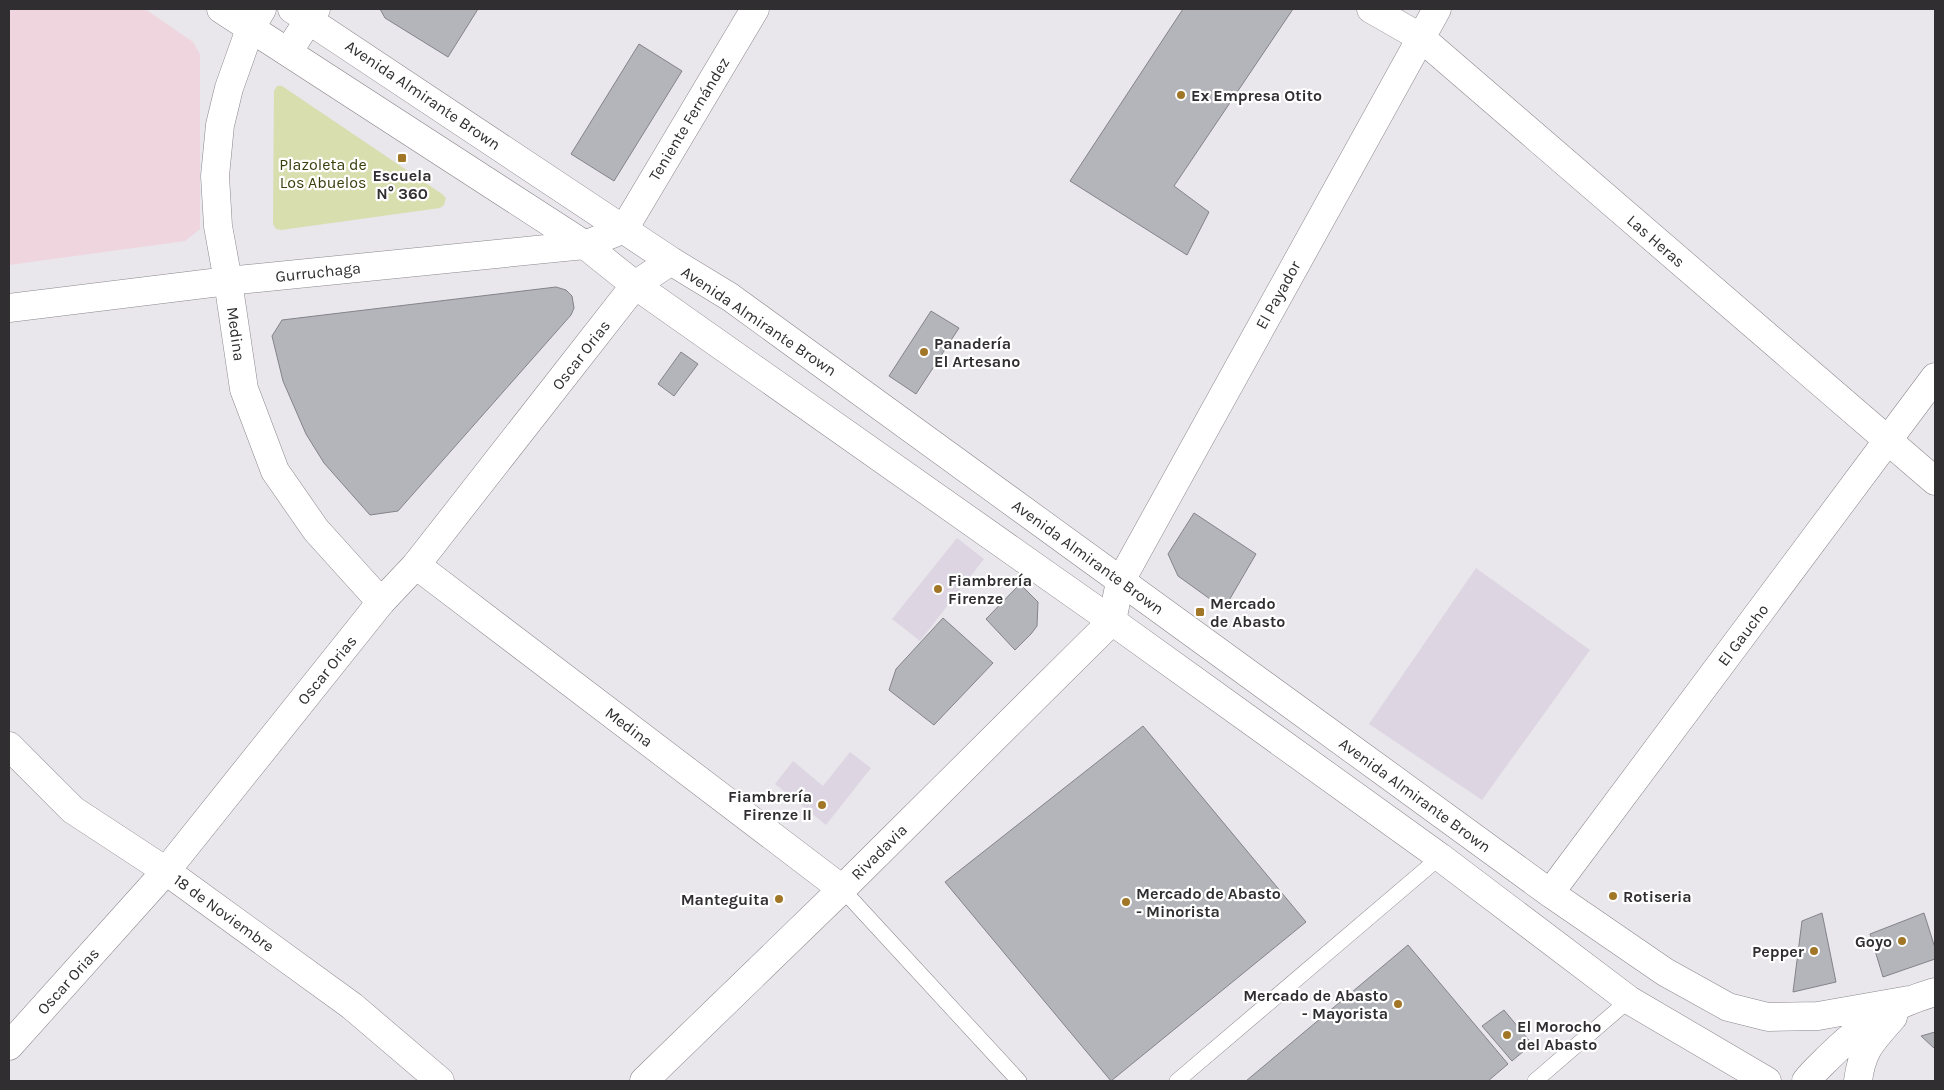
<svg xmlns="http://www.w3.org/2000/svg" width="1944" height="1090" font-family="Karla,sans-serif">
	<rect width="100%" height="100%" fill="#e9e6ec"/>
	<!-- built -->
	<path fill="#ddd6e2" d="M 957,538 L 984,559 L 920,641 L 892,619 Z
		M 1476,568 L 1590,650 L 1482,800 L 1369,724 Z
		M 850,752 L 871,768 L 826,825 L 775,784 L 793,761 L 823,786 Z"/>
	<!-- education -->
	<path fill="#efd6de" d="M 9,9 L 145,9 L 193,42 L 200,54 L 200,229 L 185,241 L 9,265 Z"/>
	<!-- green -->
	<path fill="#d9deae" d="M 277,86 L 282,86 L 442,194 L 446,198 L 444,205 L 440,208 L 281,230 L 276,229 L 273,224 L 274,91 Z"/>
	<!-- building -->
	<path fill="#b4b5ba" stroke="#838389" d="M 380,9 L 478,9 L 448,57 L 385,18 Z
		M 1183,9 L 1293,9 L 1174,186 L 1209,212 L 1187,255 L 1070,181 Z
		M 639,44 L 682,71 L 614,181 L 571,154 Z
		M 556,287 L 566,290 L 572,296 L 574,308 L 571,315 L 398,511 L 370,515 L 324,463 L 306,434 L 283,381 L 272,336 L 282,320 Z
		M 931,311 L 959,328 L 916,394 L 889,376 Z
		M 681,352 L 698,364 L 674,396 L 658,384 Z
		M 1194,513 L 1256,554 L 1224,609 L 1178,576 L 1168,554 Z
		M 1020,584 L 1038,602 L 1037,626 L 1031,634 L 1015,650 L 986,619 Z
		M 943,618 L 993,663 L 934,725 L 889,690 L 896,669 Z
		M 1143,726 L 1306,922 L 1111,1081 L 945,882 Z
		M 1822,913 L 1836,982 L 1793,992 L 1802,921 Z
		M 1924,913 L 1935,948 L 1935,959 L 1883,977 L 1870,934 Z
		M 1408,945 L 1508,1064 L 1488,1081 L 1246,1081 Z
		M 1504,1010 L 1532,1044 L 1512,1061 L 1482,1026 Z
		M 1935,1032 L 1935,1049 L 1921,1036 Z"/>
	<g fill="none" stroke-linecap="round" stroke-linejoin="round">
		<defs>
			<path id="service" d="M 842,889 L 1019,1081
				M 1177,1081 L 1440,857
				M 1535,1081 L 1629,1000"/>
			<path id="minor" d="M 1371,9 L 1420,37 L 1935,481
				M 250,29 L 229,88 L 220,125 L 215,176 L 218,226 L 228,281 L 244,389 L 275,471 L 316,530 L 381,602
				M 288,52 L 316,9
				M 9,308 L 228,281 L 585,245 L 624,229 L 755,9
				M 416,565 L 842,889
				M 9,746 L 73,810 L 166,871 L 352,1006 L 440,1081
				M 1550,893 L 1935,377
				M 644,1081 L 842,889 L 1112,621 L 1120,582 L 1437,9"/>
			<path id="secondary" d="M 221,9 L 585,245 L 635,285 L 1112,621 L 1440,857 L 1629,1000 L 1767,1081
				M 292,9 L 671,261 L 730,297 L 1377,767 L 1550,893 L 1665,972 L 1728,1007 L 1768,1017 L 1818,1016 L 1909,1000
				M 250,29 L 262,9
				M 9,1046 L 166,871 L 381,602 L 416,565 L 635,285 L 671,261
				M 1806,1081 C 1813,1072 1822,1064 1830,1056 C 1864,1023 1890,1005 1935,992
				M 1858,1081 C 1862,1049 1873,1040 1893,1017"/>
		</defs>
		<!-- service casing -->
		<use href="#service" stroke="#8b888d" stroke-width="16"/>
		<!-- minor casing -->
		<use href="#minor" stroke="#8b888d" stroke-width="29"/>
		<!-- secondary casing -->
		<use href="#secondary" stroke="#8b888d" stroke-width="29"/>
		<!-- service -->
		<use href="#service" stroke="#fff" stroke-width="15"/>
		<!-- minor -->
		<use href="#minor" stroke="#fff" stroke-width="28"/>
		<!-- secondary -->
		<use href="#secondary" stroke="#fff" stroke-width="28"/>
	</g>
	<!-- markers -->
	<g fill="#a27627" stroke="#fff" stroke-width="2">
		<circle cx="1181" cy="95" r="5"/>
		<rect x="397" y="153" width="10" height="10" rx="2.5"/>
		<circle cx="924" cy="352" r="5"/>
		<circle cx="938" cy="589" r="5"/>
		<rect x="1195" y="607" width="10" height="10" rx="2.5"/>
		<circle cx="822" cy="805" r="5"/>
		<circle cx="1613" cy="896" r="5"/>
		<circle cx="779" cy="899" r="5"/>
		<circle cx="1126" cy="902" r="5"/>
		<circle cx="1902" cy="941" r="5"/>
		<circle cx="1814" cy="951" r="5"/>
		<circle cx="1398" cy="1004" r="5"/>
		<circle cx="1507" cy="1035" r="5"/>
	</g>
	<g text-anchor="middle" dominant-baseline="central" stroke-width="4.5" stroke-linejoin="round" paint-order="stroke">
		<!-- street labels -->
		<g font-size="16" fill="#302e30" stroke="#fff">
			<text transform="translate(423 95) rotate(34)">Avenida Almirante Brown</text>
			<text transform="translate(689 119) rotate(-59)">Teniente Fernández</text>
			<text transform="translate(1656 241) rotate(41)">Las Heras</text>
			<text transform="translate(318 272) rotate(-6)">Gurruchaga</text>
			<text transform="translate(1278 295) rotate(-61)">El Payador</text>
			<text transform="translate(759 321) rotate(34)">Avenida Almirante Brown</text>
			<text transform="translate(236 334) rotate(82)">Medina</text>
			<text transform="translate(581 355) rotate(-52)">Oscar Orias</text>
			<text transform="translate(1088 557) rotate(36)">Avenida Almirante Brown</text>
			<text transform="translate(1743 635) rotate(-53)">El Gaucho</text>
			<text transform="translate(327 670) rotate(-51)">Oscar Orias</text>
			<text transform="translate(629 727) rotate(37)">Medina</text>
			<text transform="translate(1415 795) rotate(36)">Avenida Almirante Brown</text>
			<text transform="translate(879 852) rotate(-45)">Rivadavia</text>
			<text transform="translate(224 913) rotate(36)">18 de Noviembre</text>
			<text transform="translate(68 981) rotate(-48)">Oscar Orias</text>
		</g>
		<!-- poi labels -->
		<g font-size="16" font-weight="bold" fill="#302e30" stroke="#fff" text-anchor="start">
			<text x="1191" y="95">Ex Empresa Otito</text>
			<text x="402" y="175" text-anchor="middle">Escuela<tspan x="402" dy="18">N° 360</tspan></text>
			<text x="934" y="343">Panadería<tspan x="934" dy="18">El Artesano</tspan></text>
			<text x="948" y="580">Fiambrería<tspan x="948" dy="18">Firenze</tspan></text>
			<text x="1210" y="603">Mercado<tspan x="1210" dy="18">de Abasto</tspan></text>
			<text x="812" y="796" text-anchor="end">Fiambrería<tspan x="812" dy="18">Firenze II</tspan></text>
			<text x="1136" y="893">Mercado de Abasto<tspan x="1136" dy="18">- Minorista</tspan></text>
			<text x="1623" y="896">Rotiseria</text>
			<text x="769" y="899" text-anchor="end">Manteguita</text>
			<text x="1892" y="941" text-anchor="end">Goyo</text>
			<text x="1804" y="951" text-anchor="end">Pepper</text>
			<text x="1388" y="995" text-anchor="end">Mercado de Abasto<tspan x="1388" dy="18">- Mayorista</tspan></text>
			<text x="1517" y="1026">El Morocho<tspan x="1517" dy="18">del Abasto</tspan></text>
		</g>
		<!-- park labels -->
		<g font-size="16" fill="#3c3e0c" stroke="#fff">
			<text x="323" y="164">Plazoleta de<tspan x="323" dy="18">Los Abuelos</tspan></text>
		</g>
	</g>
	<!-- border -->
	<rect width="1944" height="1090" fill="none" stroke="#302e30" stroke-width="20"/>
</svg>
